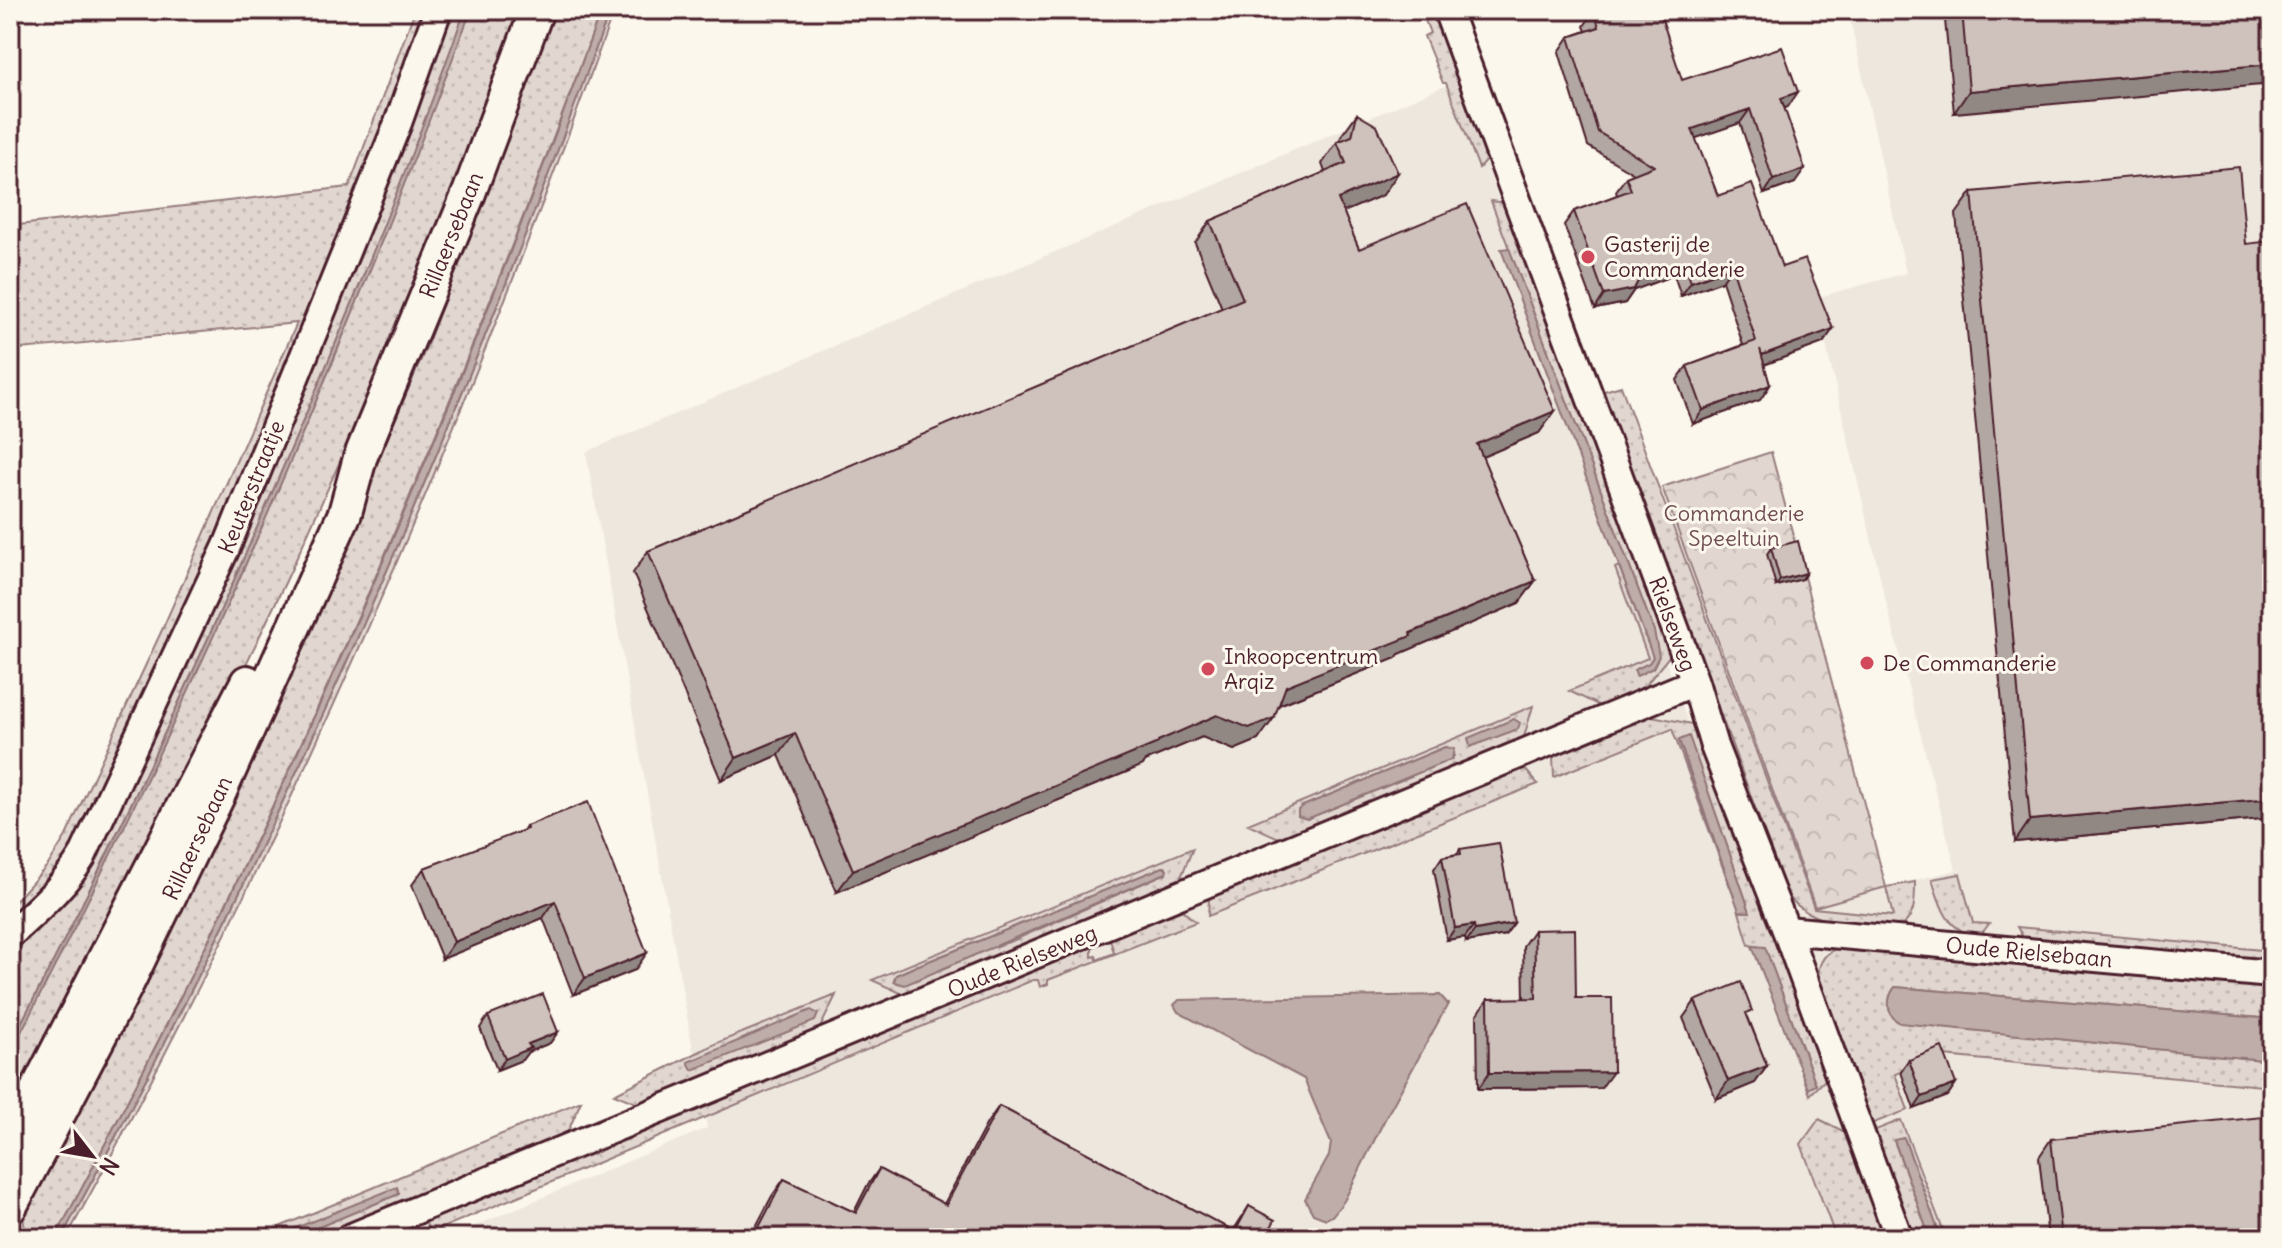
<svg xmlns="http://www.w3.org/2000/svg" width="2282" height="1248" font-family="Delius,sans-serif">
	<defs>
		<pattern id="grass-dots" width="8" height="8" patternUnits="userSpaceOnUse" patternTransform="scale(2)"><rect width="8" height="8" fill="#e2d7d0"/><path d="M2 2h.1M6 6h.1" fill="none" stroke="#c3b8b3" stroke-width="1.8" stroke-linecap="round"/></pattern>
		<pattern id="forest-crowns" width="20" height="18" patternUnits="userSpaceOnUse" patternTransform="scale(2)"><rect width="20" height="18" fill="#e2d7d0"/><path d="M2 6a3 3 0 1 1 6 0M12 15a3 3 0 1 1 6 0" fill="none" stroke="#c3b8b3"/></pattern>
	</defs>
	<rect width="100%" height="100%" fill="#fbf7ec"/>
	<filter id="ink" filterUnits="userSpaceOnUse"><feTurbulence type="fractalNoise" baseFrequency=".0125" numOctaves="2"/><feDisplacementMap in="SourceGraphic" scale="16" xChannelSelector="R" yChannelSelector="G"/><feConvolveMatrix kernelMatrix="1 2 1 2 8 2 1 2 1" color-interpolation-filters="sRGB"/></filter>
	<g filter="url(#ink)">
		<!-- built -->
		<path fill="#eee7de" d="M 1848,10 L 2272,10 L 2272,1238 L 460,1238 L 463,1231 L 707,1128 L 586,452 L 1456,81 L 1759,918 L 1956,870 L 1884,594 L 1826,345 L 1811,299 L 1906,273 Z"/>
		<!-- grass -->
		<path fill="url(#grass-dots)" stroke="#967b7e" stroke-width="2" fill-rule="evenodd" d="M 415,10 L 430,10 L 218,548 L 62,870 L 10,918 L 10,907 L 48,865 L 66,836 L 162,630 L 297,323 L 10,350 L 10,226 L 349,187 Z
			M 447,10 L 465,10 C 409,170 344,326 277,482 C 195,672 108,861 10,1044 L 10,947 L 79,880 Z
			M 471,10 L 519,10 C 451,199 376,386 292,568 C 205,755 105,937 10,1120 L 10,1053 L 114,846 L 237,584 L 334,359 Z
			M 556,10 L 601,10 C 447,431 269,844 55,1238 L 26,1238 L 23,1216 L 344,540 L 425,350 Z
			M 610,10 L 614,10 C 463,430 287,840 70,1231 L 69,1234 L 74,1238 L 61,1238 C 278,844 456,432 610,10 Z
			M 1421,10 L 1433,10 L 1488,158 L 1479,168 L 1446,83 L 1443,83 L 1424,36 L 1430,33 Z
			M 1491,201 L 1505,203 L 1671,654 L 1645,686 L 1602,707 L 1569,691 L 1648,658 L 1615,568 L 1619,566 L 1653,657 L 1649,663 L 1653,668 L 1654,631 Z
			M 1621,386 L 1814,908 L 1893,916 L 1886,887 L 1915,882 C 1915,901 1916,920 1896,929 C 1856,924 1815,929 1788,896 L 1601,392 Z
			M 1533,706 L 1523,740 L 1281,839 L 1248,824 ZM 1445,747 L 1454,756 L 1452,759 L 1307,819 L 1298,816 L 1300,808 L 1303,806 Z
			M 1652,716 L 1697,725 L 1827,1078 L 1810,1095 L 1808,1089 L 1816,1084 L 1765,948 L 1749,945 L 1739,912 L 1749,912 L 1749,909 L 1689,737 L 1679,741 L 1730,887 L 1672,729 L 1554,777 L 1553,757 Z
			M 1524,768 L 1538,784 L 1208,916 L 1209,898 Z
			M 1193,848 L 1179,882 L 905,995 L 872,980 ZM 1163,867 L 1166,867 L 1166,873 L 1012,941 L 894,980 L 896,975 L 914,967 Z
			M 1960,874 L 1973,923 L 1989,924 L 1979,937 C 1946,930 1941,908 1932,879 Z
			M 1182,910 L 1196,922 L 1048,980 L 1048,984 L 1040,987 L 1038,980 L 1033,980 L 430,1233 L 425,1221 L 1092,947 L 1092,957 L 1096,956 L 1097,960 L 1114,953 L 1110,939 Z
			M 2017,927 L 2272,951 L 2272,965 L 2025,941 Z
			M 1841,947 L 2272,985 L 2272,1019 L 1896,987 L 1889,1010 L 1906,1023 L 2272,1061 L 2272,1087 L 1933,1055 L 1934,1059 L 1895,1074 L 1908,1110 L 1871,1124 L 1818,978 C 1818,962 1826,951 1841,947 Z
			M 836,995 L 819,1030 L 638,1104 L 614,1094 L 717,1043 Z
			M 581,1101 L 567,1134 L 315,1238 L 292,1238 L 399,1194 L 397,1188 L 271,1238 L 253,1238 Z
			M 1819,1119 L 1847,1133 L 1886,1238 L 1836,1238 L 1801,1144 Z
			M 1901,1120 L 1946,1238 L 1941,1238 L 1904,1138 L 1894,1141 L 1930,1238 L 1913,1238 L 1873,1131 Z"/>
		<!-- forest -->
		<path fill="url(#forest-crowns)" stroke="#967b7e" stroke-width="2" d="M 1771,452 L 1886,887 L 1815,907 L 1662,487 Z"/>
		<!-- water -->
		<path fill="#bfadaa" stroke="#907477" stroke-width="2" d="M 465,10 L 471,10 C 338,366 187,716 10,1053 L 10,1044 C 106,865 192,679 272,493 C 341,334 407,173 465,10 Z
			M 601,10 L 610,10 C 456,432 278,844 61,1238 L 55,1238 C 269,844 449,431 601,10 Z
			M 1509,248 L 1654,631 L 1659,656 L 1653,668 L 1637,676 L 1634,670 L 1649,663 L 1653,657 L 1501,249 Z
			M 1514,719 L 1520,723 L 1518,729 L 1470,747 L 1468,738 Z
			M 1689,736 L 1750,912 L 1739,911 L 1679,740 Z
			M 1445,747 L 1454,749 L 1452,759 L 1307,819 L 1298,816 L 1298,810 L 1303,806 Z
			M 1163,867 L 1167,869 L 1166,873 L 905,985 L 894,982 L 896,975 L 914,967 Z
			M 1752,946 L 1765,947 L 1816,1085 L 1808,1089 Z
			M 1895,987 L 2272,1019 L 2272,1061 L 1900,1023 C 1886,1016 1886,998 1895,987 Z
			M 1440,995 L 1448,1004 L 1384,1121 L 1344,1201 L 1332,1216 L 1326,1219 L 1313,1214 L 1305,1199 L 1329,1156 L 1331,1143 L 1304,1079 L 1178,1012 L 1174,1005 L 1179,1000 Z
			M 811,1010 L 818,1014 L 815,1021 L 692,1070 L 688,1062 Z
			M 1904,1138 L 1941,1238 L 1930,1238 L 1894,1140 Z
			M 397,1187 L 399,1194 L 292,1238 L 271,1238 Z"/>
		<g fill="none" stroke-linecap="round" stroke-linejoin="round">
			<defs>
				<path id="minor" d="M 1447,10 L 1695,682 L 1714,746 L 1786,930 L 1899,1238
					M 1786,930 L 2272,974
					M 10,935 C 35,911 64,887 82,857 L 227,546 L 398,123 L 438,10
					M 349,1238 L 1695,682"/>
				<path id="tertiary" d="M 10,1142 L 247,682
					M 10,1207 L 128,982 L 218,796 L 345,513 L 360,458 L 469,193 L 537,10"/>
			</defs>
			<!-- minor casing -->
			<use href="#minor" stroke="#4a1f2b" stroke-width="32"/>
			<!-- tertiary casing -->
			<use href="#tertiary" stroke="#4a1f2b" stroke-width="38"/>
			<!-- minor -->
			<use href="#minor" stroke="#fbf7ec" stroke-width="26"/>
			<!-- tertiary -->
			<use href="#tertiary" stroke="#fbf7ec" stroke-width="32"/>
		</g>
		<!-- wall -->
		<path fill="#b2a7a2" stroke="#4a1f2b" stroke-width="2" d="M 1944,10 L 2272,10 L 1954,113 Z
			M 1594,11 L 1682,80 L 1788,107 L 1784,108 L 1795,183 L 1764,194 L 1740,123 L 1695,138 L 1718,196 L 1782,267 L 1833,329 L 1823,343 L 1764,365 L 1770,385 L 1760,400 L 1693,424 L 1677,380 L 1687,366 L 1743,345 L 1722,281 L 1681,296 L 1674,275 L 1634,290 L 1625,303 L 1595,309 L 1564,225 L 1574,211 L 1617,195 L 1616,191 L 1626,177 L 1634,174 L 1588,146 L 1559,52 L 1569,37 L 1586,31 L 1584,26 Z
			M 1357,114 L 1383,195 L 1343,212 L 1359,249 L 1555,411 L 1539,433 L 1482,457 L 1535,581 L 1519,603 L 1399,654 L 1396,658 L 1279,705 L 1258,740 L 1234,750 L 1202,737 L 1145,761 L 1143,765 L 1124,773 L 837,892 L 779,755 L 721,780 L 633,573 L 648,551 L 1222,308 L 1195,243 L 1210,221 L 1325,172 L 1322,164 L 1337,142 L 1340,141 L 1341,136 Z
			M 1972,192 L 2272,818 L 2015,842 L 1956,214 Z
			M 1771,548 L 1806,573 L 1802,579 L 1776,586 L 1767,554 Z
			M 526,826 L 635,970 L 573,995 L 543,918 L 442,959 L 412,885 L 424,868 L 523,831 Z
			M 1460,849 L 1514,923 L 1505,935 L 1466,942 L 1465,937 L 1447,940 L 1434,869 L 1442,857 L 1457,854 Z
			M 1534,930 L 1576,998 L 1601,1088 L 1478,1089 L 1477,1015 L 1488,999 L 1524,999 L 1523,946 Z
			M 1695,1001 L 1748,1017 L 1767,1066 L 1755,1083 L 1716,1099 L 1683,1018 Z
			M 488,1016 L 558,1032 L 550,1043 L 528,1052 L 522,1060 L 497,1070 L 480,1028 Z
			M 1909,1060 L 1956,1084 L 1948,1096 L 1914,1109 L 1901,1072 Z
			M 999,1106 L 1233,1231 L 1249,1206 L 1265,1238 L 750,1238 L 772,1196 L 784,1179 L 854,1212 L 867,1186 L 879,1169 L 944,1204 L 987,1123 Z
			M 2051,1139 L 2272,1238 L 2048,1238 L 2039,1157 Z"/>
		<!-- shaded-wall -->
		<path fill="#918884" stroke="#4a1f2b" stroke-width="2" d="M 2272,64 L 2272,84 L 1954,113 L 1969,91 Z
			M 1798,92 L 1788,107 L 1771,112 L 1781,98 Z
			M 1750,109 L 1740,123 L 1682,143 L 1692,129 Z
			M 1805,169 L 1795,183 L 1764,194 L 1773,180 Z
			M 1398,173 L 1383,195 L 1323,221 L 1338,199 Z
			M 1683,261 L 1674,275 L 1634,290 L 1625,303 L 1595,309 L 1604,295 L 1640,277 Z
			M 1732,267 L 1722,281 L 1681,296 L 1691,282 Z
			M 1833,329 L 1823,343 L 1752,369 L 1762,355 Z
			M 1770,385 L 1760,400 L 1693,424 L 1703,410 Z
			M 1555,411 L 1539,433 L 1461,466 L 1477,444 Z
			M 1806,573 L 1802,579 L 1776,586 L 1780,580 Z
			M 1535,581 L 1519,603 L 1399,654 L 1396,658 L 1271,708 L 1286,686 Z
			M 1217,715 L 1274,718 L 1258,740 L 1234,750 L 1202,737 L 1145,761 L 1143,765 L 1124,773 L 837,892 L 853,870 Z
			M 795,733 L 779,755 L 721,780 L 736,758 Z
			M 2272,798 L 2272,818 L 2015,842 L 2030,820 Z
			M 555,901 L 543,918 L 442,959 L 454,942 Z
			M 1514,923 L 1505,935 L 1466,942 L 1475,930 Z
			M 1474,925 L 1465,937 L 1447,940 L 1455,928 Z
			M 647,953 L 635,970 L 573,995 L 585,978 Z
			M 558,1032 L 550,1043 L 528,1052 L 522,1060 L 497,1070 L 505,1059 L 528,1044 Z
			M 1767,1066 L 1755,1083 L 1716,1099 L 1728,1081 Z
			M 1613,1072 L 1601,1088 L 1478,1089 L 1489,1073 Z
			M 1956,1084 L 1948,1096 L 1914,1109 L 1922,1097 Z"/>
		<!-- building -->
		<path fill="#cfc2bc" stroke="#4a1f2b" stroke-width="2" d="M 1598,10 L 1659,10 L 1682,80 L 1782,47 L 1798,92 L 1781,98 L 1805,169 L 1773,180 L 1750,109 L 1692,129 L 1718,196 L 1752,184 L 1782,267 L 1805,259 L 1833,329 L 1762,355 L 1760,349 L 1770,385 L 1703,410 L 1687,366 L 1756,341 L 1732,267 L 1691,282 L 1683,261 L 1640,277 L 1634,289 L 1604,295 L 1574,211 L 1631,190 L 1626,177 L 1654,166 L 1598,132 L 1569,37 L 1599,27 L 1594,11 Z
			M 1962,10 L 2272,10 L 2272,64 L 1969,91 Z
			M 1357,114 L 1377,126 L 1398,173 L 1338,199 L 1359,249 L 1467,204 L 1555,411 L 1477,444 L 1535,581 L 1410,633 L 1411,636 L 1286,686 L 1274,718 L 1249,728 L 1217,715 L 1158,741 L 1158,743 L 1139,751 L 853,870 L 795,733 L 736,758 L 648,551 L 1243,299 L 1210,221 L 1346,163 L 1337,142 L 1352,136 Z
			M 2239,167 L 2246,244 L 2272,241 L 2272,798 L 2030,820 L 1972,192 Z
			M 1798,541 L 1806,573 L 1780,580 L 1771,548 Z
			M 588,802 L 647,953 L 585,978 L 555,901 L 454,942 L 424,868 L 527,829 L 526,826 Z
			M 1499,843 L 1514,923 L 1475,930 L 1474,925 L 1455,928 L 1442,857 L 1461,854 L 1460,849 Z
			M 1575,929 L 1576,998 L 1612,998 L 1613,1072 L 1489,1073 L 1488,999 L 1536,998 L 1534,930 Z
			M 1741,982 L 1752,1011 L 1746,1013 L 1767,1066 L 1728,1081 L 1695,1001 Z
			M 543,994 L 558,1032 L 528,1044 L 531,1048 L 505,1059 L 488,1016 Z
			M 1942,1047 L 1956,1084 L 1922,1097 L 1909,1060 Z
			M 999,1106 L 1235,1232 L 1249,1206 L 1275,1220 L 1265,1238 L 766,1238 L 756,1233 L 784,1179 L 856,1213 L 879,1169 L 946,1205 Z
			M 2272,1116 L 2272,1238 L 2062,1238 L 2051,1139 Z"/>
	</g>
	<!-- markers -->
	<g fill="#d1495b" stroke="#fbf7ec" stroke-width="3">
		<circle cx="1588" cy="257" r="8"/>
		<circle cx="1867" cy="663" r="8"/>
		<circle cx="1208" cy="669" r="8"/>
	</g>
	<g text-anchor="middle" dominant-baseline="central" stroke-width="6" stroke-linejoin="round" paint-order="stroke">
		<!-- street labels -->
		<g font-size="22" fill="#4a1f2b" stroke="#fbf7ec">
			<text transform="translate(451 235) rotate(-68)">Rillaersebaan</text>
			<text transform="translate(251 487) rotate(-68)">Keuterstraatje</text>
			<text transform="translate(1673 624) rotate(70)">Rielseweg</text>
			<text transform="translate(197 838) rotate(-65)">Rillaersebaan</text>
			<text transform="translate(2029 952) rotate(5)">Oude Rielsebaan</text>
			<text transform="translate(1022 961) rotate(-22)">Oude Rielseweg</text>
		</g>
		<!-- poi labels -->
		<g font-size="22" fill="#4a1f2b" stroke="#fbf7ec" text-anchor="start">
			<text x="1604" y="244">Gasterij de<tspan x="1604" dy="25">Commanderie</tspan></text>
			<text x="1224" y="656">Inkoopcentrum<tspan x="1224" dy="25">Arqiz</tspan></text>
			<text x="1883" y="663">De Commanderie</text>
		</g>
		<!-- park labels -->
		<g font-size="22" fill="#704d54" stroke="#fbf7ec">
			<text x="1734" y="513">Commanderie<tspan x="1734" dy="25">Speeltuin</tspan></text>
		</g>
	</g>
	<!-- margin -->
	<rect width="2282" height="1248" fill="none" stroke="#fbf7ec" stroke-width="40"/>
	<rect x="20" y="20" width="2242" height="1208" fill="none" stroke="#4a1f2b" stroke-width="3" filter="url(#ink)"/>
	<!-- north arrow -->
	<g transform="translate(92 1156) rotate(121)" stroke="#fbf7ec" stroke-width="6" paint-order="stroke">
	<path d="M0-6L14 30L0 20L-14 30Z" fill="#4a1f2b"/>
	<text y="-12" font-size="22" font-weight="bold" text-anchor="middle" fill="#4a1f2b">N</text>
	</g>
</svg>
